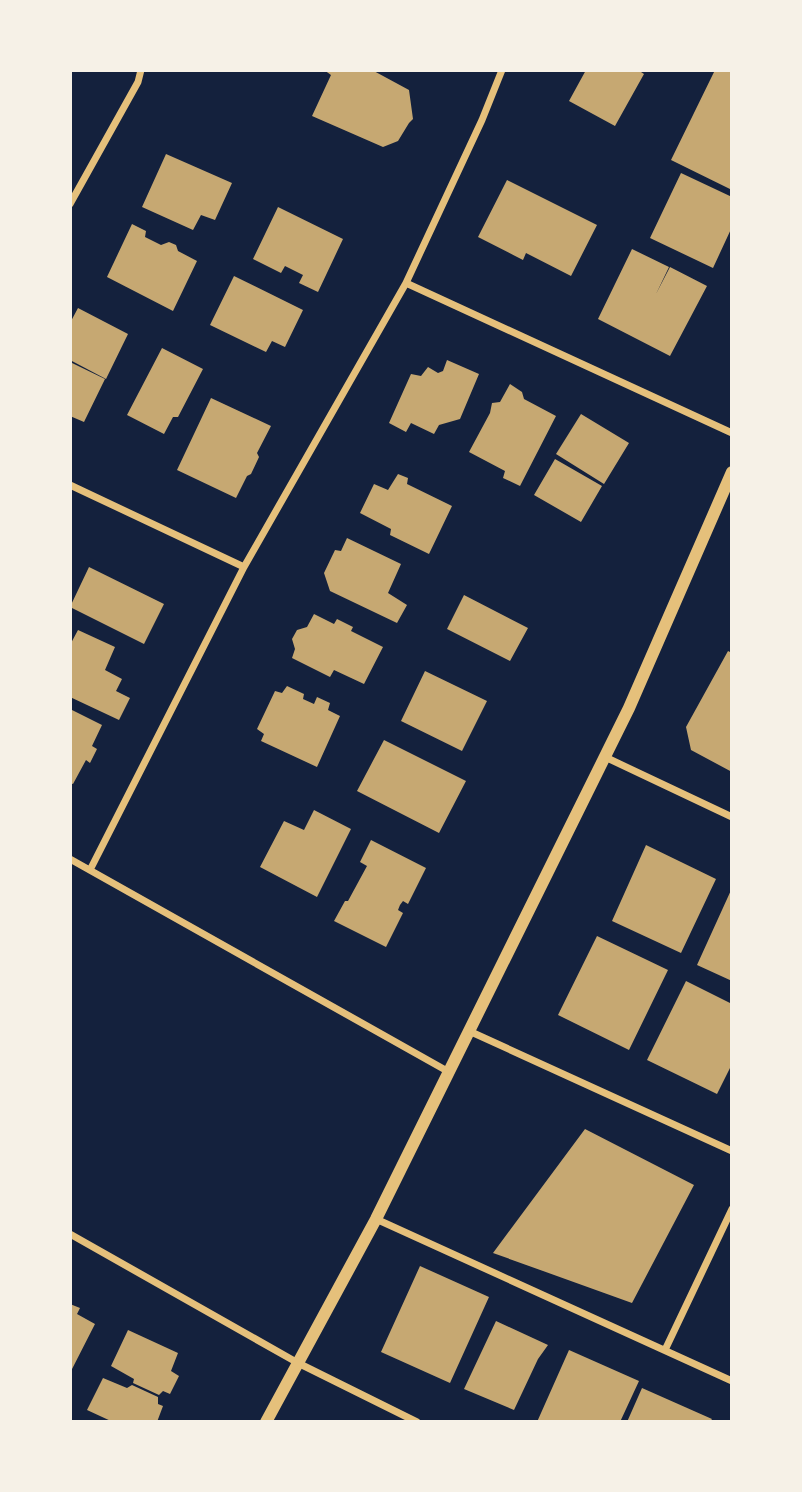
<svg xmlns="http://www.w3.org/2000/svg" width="802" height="1492" font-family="'Space Grotesk',sans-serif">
	<rect width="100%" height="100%" fill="#14213d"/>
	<!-- building -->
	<path fill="#c6a872" d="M 324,70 L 372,70 L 409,90 L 413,119 L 409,123 L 398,141 L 383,147 L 312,116 L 331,75 Z
		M 586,70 L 638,70 L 644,74 L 615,126 L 569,101 Z
		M 715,70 L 732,70 L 732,190 L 671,160 Z
		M 166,154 L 232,183 L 215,220 L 201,215 L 193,230 L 142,207 Z
		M 681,173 L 732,197 L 732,227 L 713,268 L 650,238 Z
		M 507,180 L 597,225 L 571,276 L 526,253 L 523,260 L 478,237 Z
		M 278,207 L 343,239 L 318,292 L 299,283 L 303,275 L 285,266 L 281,273 L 253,259 Z
		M 132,224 L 146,231 L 145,237 L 161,245 L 169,242 L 176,245 L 178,251 L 197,261 L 173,311 L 107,277 Z
		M 632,249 L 669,267 L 656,294 L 670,267 L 707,286 L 670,356 L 598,319 Z
		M 234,276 L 303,310 L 285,347 L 272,341 L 266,352 L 210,325 Z
		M 78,308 L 128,334 L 106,379 L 70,360 L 70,323 Z
		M 162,348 L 203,369 L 178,417 L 173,417 L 164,434 L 127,415 Z
		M 447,360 L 479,374 L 460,419 L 439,425 L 434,434 L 411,423 L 406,432 L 389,423 L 411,374 L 421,376 L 428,367 L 438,373 L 443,371 Z
		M 70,362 L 105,379 L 84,422 L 70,416 Z
		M 510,384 L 522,392 L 524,399 L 556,416 L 520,486 L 503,478 L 505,471 L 469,452 L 490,413 L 492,403 L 500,402 Z
		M 211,398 L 271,426 L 257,453 L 259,457 L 251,474 L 247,476 L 236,498 L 177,470 Z
		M 581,414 L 629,443 L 604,484 L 556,454 Z
		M 555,459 L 602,486 L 581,522 L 534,495 Z
		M 398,474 L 408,478 L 407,484 L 452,506 L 429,554 L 390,535 L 391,529 L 360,513 L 374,484 L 388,490 Z
		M 347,538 L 401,564 L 388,593 L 407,605 L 397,623 L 330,591 L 324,573 L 335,550 L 341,551 Z
		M 89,567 L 164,604 L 144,644 L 70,607 Z
		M 464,595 L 528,628 L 510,661 L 447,629 Z
		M 314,614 L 334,624 L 337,619 L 353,627 L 351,631 L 383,647 L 364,684 L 334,670 L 330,677 L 292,658 L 295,649 L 292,639 L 297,630 L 307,627 Z
		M 78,630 L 115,647 L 105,670 L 122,679 L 116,691 L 130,698 L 119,720 L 70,697 L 70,645 Z
		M 728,651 L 732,653 L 732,772 L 691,750 L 686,727 Z
		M 425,671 L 487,701 L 462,751 L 401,721 Z
		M 287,686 L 304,694 L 303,699 L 314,704 L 317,697 L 330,703 L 328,710 L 340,716 L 317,767 L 261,741 L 264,734 L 257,729 L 275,691 L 282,693 Z
		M 70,709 L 102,725 L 92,746 L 97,749 L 90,763 L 86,760 L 73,784 L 70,783 Z
		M 384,740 L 466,781 L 439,833 L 357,791 Z
		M 314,810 L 351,829 L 317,897 L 260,867 L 284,821 L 304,830 Z
		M 371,840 L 426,868 L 408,904 L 403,901 L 400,905 L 398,910 L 403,913 L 386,947 L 334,921 L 345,901 L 348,901 L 367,866 L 360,862 Z
		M 646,845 L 716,879 L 681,953 L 612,921 Z
		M 732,888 L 732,981 L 697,965 Z
		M 597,936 L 668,970 L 629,1050 L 558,1015 Z
		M 686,981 L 732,1004 L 732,1064 L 717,1094 L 647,1060 Z
		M 585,1129 L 694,1185 L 632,1303 L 493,1253 Z
		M 420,1266 L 489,1297 L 450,1383 L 381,1352 Z
		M 70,1304 L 80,1308 L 77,1314 L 95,1324 L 70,1373 Z
		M 496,1321 L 548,1345 L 538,1359 L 514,1410 L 464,1389 Z
		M 128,1330 L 178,1353 L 171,1371 L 179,1376 L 170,1394 L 163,1391 L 159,1395 L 133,1383 L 134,1379 L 111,1366 Z
		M 569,1350 L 639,1381 L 620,1422 L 537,1422 Z
		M 103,1378 L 127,1388 L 132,1385 L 158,1397 L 158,1404 L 163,1406 L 157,1422 L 113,1422 L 87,1410 Z
		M 642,1388 L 712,1419 L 710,1422 L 627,1422 Z"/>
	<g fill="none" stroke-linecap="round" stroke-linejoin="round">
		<!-- minor -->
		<path stroke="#e5c07b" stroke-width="7" d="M 70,204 L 138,82 L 141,70
			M 406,283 L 732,433
			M 70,485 L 244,567
			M 605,757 L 732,817
			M 70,859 L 449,1072
			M 90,870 L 244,567 L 406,283 L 482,120 L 502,70
			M 469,1031 L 732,1151
			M 376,1219 L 732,1381
			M 70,1234 L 298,1363 L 417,1422
			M 665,1350 L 732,1209"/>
		<!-- tertiary -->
		<path stroke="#e5c07b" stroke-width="12" d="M 266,1422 L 376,1219 L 629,708 L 732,472"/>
	</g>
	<!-- border -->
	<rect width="802" height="1492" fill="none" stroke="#f6f1e7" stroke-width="144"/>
</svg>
